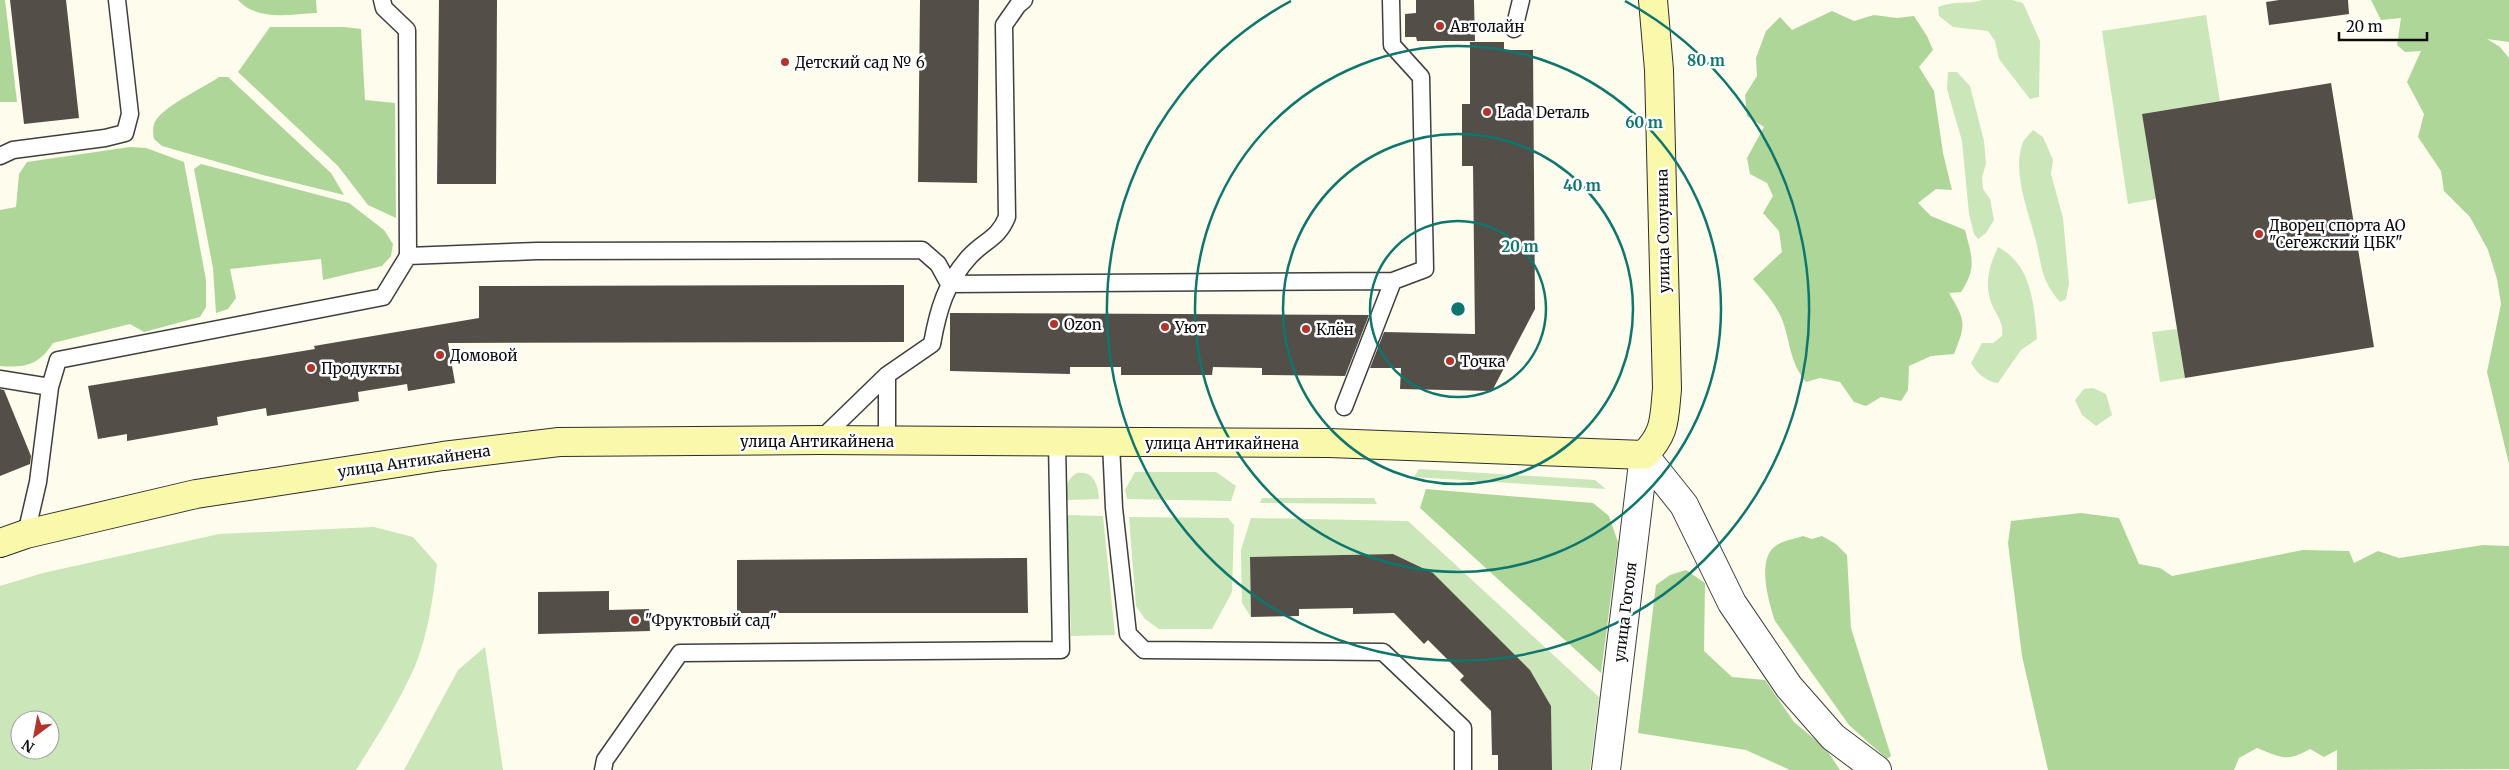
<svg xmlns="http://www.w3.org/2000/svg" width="2509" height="770" font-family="Merriweather,serif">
	<rect width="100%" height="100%" fill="#fefcec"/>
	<!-- green -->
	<path fill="#cbe6b8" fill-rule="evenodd" d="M 1983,0 L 2012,0 L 2023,3 L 2040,41 L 2039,97 L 2030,99 L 1999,59 L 1995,41 L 1988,31 L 1953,27 L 1939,16 L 1938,7 C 1957,0 1964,5 1983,0 Z
		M 2206,15 L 2220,101 L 2142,114 L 2156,199 L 2128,204 L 2102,31 Z
		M 1948,72 L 1957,72 L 1970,86 L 1984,141 L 1986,164 L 1982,177 L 1983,189 L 1990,199 L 1994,220 L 1986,233 L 1978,239 L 1974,234 L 1969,214 L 1962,141 L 1947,89 Z
		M 2033,130 L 2043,137 L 2053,160 L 2051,174 L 2063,218 L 2069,283 L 2066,299 L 2060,302 C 2038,276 2043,264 2034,234 C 2027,208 2012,170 2023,142 C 2025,138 2030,134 2033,130 Z
		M 1998,247 C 2032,265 2034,304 2037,339 L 2021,350 L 1998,383 C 1986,382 1977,373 1971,363 L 1982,343 L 1993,343 L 2002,336 C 2004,324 1998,317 1993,307 C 1983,285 1989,267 1998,247 Z
		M 2177,329 L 2185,378 L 2160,382 L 2152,332 Z
		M 2093,388 L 2106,394 L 2112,415 L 2096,426 L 2082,415 L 2075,400 L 2084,389 Z
		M 1419,469 L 1595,480 L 1606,489 L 1414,477 Z
		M 1135,472 L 1216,472 L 1236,486 L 1231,501 L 1127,499 L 1125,490 Z
		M 1077,473 C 1095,471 1098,486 1099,499 L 1067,500 C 1067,488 1065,480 1077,473 Z
		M 1262,498 L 1374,498 L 1377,504 L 1260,503 Z
		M 1067,515 L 1103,516 L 1115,635 L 1071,636 Z
		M 1129,517 L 1228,518 L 1234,525 L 1232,592 L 1212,629 L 1159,629 L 1145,619 L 1136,606 Z
		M 1251,518 L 1408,521 L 1599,697 L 1590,770 L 1552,770 L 1551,706 L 1530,670 L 1433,573 L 1393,554 L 1250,557 L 1251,617 L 1242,603 L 1241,550 Z
		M 374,527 L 413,537 L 437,564 C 433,598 428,635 415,666 C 399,702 377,737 356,770 L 0,770 L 0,586 L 43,573 L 219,534 ZM 20,720 L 50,720 L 50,750 L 20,750 Z
		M 485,647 L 503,770 L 404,770 L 458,670 Z"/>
	<!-- forest -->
	<path fill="#aed699" d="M 0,0 L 5,0 L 17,102 L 0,102 Z
		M 238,0 L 316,0 L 317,13 C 290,14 258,22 238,0 Z
		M 2371,0 L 2509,0 L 2509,42 L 2487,39 L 2500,47 L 2509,58 L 2509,464 L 2487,372 L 2501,304 L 2497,279 L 2488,250 L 2470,217 L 2444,191 L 2441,171 L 2418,137 L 2424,114 L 2407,82 L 2421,51 L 2405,52 L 2397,45 L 2401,18 L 2381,20 Z
		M 1832,11 L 1854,21 L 1874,15 L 1897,18 L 1914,16 L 1927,36 L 1933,50 L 1919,67 L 1934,91 L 1943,153 L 1952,190 L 1936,189 L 1918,203 L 1931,216 L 1965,230 C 1972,257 1977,268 1961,292 L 1949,293 C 1966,321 1966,324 1954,354 L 1931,356 L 1909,366 L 1908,390 L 1901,401 L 1881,397 L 1866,406 L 1854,402 L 1840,382 L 1820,378 L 1806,382 C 1788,360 1791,340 1781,317 C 1774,302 1764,291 1753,279 L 1782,252 L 1779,231 L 1763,213 L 1773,196 L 1767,183 L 1750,174 L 1747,158 L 1764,127 L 1747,116 L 1745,95 L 1757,76 L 1756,58 L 1766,31 L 1780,17 L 1792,30 Z
		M 270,27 L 344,27 L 361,29 L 365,100 L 395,103 L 396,218 L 368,205 L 338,166 L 238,72 Z
		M 219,77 L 228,77 L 331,173 L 344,195 L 263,175 L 162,146 L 154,139 C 153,133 152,126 156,120 C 166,105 203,88 219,77 Z
		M 130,147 L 146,148 L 184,162 L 206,280 L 206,307 L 200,317 L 144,332 L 130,324 L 53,343 C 39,365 25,368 0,366 L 0,210 L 16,207 L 19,174 L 27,162 Z
		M 201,164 L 349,203 L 384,230 L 393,244 L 391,256 L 382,266 L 323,280 L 321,259 L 230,269 L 236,298 L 228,309 L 216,313 L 213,268 L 194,169 Z
		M 1426,489 L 1593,503 L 1609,516 L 1618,542 L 1601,673 L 1420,508 Z
		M 2081,513 L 2119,518 L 2139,564 L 2160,568 L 2172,576 L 2303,550 L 2349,551 L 2354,563 L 2378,551 L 2399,558 L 2483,545 L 2509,546 L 2509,769 L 2337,770 L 2337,750 L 2324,757 L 2310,749 C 2286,763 2281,757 2257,748 L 2239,758 L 2234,770 L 2048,770 L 2022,656 L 2008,543 L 2011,521 Z
		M 1803,536 L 1812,539 L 1822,536 L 1836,544 L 1847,555 L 1851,628 L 1891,756 L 1887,759 L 1849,725 L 1775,621 C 1768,601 1756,557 1777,545 C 1785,540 1795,539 1803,536 Z
		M 1686,570 L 1705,583 L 1704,651 L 1732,677 L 1765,680 L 1794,722 L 1826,749 L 1840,770 L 1790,770 L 1746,750 L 1638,733 L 1656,585 L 1670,575 Z"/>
	<!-- building -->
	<path fill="#544e49" d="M 10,0 L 66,0 L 79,118 L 24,124 Z
		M 439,0 L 497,0 L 496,184 L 437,184 Z
		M 920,0 L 979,0 L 977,183 L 918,182 Z
		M 1416,0 L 1474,0 L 1475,41 L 1417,41 L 1416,37 L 1405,37 L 1405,14 L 1416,13 Z
		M 2279,0 L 2348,0 L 2349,14 L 2269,25 L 2266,2 Z
		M 1470,42 L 1504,42 L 1504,50 L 1533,50 L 1535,309 L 1492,391 L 1400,389 L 1401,368 L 1370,368 L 1384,332 L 1475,334 L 1473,166 L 1462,166 L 1462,104 L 1470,104 Z
		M 2331,83 L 2374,347 L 2185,378 L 2142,114 Z
		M 904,285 L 904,342 L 448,343 L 455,383 L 408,391 L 407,384 L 358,392 L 359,401 L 267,416 L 266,408 L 217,417 L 218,425 L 127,441 L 127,434 L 98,439 L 88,386 L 315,349 L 314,346 L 479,318 L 479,286 Z
		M 950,313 L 1177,314 L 1369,315 L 1345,376 L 1262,375 L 1262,368 L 1213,367 L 1212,375 L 1121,375 L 1121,367 L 1070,367 L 1070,374 L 950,371 Z
		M 0,389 L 4,390 L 31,456 L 30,464 L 0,476 Z
		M 1393,554 L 1433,573 L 1530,670 L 1551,706 L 1552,770 L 1498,770 L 1498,755 L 1492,755 L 1491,711 L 1460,680 L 1464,676 L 1428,640 L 1424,644 L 1394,613 L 1353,614 L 1353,608 L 1299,609 L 1299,616 L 1251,617 L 1250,557 Z
		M 1027,558 L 1028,613 L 737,613 L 737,560 Z
		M 609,591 L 609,610 L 649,609 L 650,631 L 538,634 L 538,592 Z"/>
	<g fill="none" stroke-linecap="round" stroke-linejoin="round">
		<defs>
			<path id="lane" d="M 382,0 L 384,8 L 407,30 L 408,256 L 537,251 L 922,250 L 938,264 L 949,284 L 1393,281
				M 1514,29 L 1521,0
				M 0,156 L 13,150 L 105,138 L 125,133 L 130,114 L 117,0
				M 0,379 L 50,387 L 58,360 L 383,297 L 408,256
				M 1344,407 L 1393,281 L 1425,269 L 1421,77 L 1392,45 L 1391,0
				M 820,440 L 887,375 L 932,344 C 938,310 946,282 970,256 C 985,240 998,239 1007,217 L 1004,25 L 1018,5 L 1024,0
				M 887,441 L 887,375
				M 1111,443 L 1114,508 L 1128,634 L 1144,650 L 1383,652 L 1463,728 L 1463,770
				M 26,534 L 38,482 L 50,387
				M 603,770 L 605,760 L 680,653 L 1061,650 L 1057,443"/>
			<path id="street" d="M 1644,455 L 1684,505 L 1732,603 L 1789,687 L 1833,737 L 1877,770
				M 1606,770 L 1644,455"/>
			<path id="secondary" d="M 0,543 L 26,534 L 196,494 L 443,456 L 559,442 L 820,440 L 1329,443 L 1644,455 C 1666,433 1664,419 1667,389 L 1659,70 L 1653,0"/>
		</defs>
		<!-- lane casing -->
		<use href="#lane" stroke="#3f3f3f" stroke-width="19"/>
		<!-- street casing -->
		<use href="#street" stroke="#3f3f3f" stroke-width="30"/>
		<!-- secondary casing -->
		<use href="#secondary" stroke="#2e2e2e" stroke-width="30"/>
		<!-- lane -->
		<use href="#lane" stroke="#fff" stroke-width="16"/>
		<!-- street -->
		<use href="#street" stroke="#fff" stroke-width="28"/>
		<!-- secondary -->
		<use href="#secondary" stroke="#faf9ab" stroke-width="28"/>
	</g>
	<!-- distance rings -->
	<g fill="none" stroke="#0f766e" stroke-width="2.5">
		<circle cx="1458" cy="309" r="88"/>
		<circle cx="1458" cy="309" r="175"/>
		<circle cx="1458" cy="309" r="263"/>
		<path d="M1625 1A351 351 0 1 1 1291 1"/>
	</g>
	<!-- markers -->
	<g fill="#b3342d" stroke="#fff" stroke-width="2">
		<circle cx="1440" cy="26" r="5"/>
		<circle cx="785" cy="62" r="5"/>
		<circle cx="1487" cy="112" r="5"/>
		<circle cx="2259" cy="234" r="5"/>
		<circle cx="1054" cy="324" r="5"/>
		<circle cx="1165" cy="327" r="5"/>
		<circle cx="1306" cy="329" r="5"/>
		<circle cx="440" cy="355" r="5"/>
		<circle cx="1450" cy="361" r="5"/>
		<circle cx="311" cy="368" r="5"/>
		<circle cx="635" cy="620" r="5"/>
	</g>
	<g text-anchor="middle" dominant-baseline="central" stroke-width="5" stroke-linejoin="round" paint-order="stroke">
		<!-- poi labels -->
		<g font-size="15" fill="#0c0c0c" stroke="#fff" text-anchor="start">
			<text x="1450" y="26">Автолайн</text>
			<text x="795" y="62">Детский сад № 6</text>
			<text x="1497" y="112">Lada Dеталь</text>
			<text x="2269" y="225">Дворец спорта АО<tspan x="2269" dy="17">"Сегежский ЦБК"</tspan></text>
			<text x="1064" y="324">Ozon</text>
			<text x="1175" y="327">Уют</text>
			<text x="1316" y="329">Клён</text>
			<text x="450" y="355">Домовой</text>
			<text x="1460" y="361">Точка</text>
			<text x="321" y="368">Продукты</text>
			<text x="645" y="620">"Фруктовый сад"</text>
		</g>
		<!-- street labels -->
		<g font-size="15" fill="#0c0c0c" stroke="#fff">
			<text transform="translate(1663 231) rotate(-91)">улица Солунина</text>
			<text x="817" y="441">улица Антикайнена</text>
			<text x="1222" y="443">улица Антикайнена</text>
			<text transform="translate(414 461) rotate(-8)">улица Антикайнена</text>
			<text transform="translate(1625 612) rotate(-83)">улица Гоголя</text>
		</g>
	</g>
	<circle cx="1458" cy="309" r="8" fill="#0f766e" stroke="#fff" stroke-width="2.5"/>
	<g font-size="15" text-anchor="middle" font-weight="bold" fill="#0f766e" stroke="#fff" stroke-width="5" stroke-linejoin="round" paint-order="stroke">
		<text x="1706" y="66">80 m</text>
		<text x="1644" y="128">60 m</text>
		<text x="1582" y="191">40 m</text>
		<text x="1520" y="252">20 m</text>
	</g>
	<!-- north arrow -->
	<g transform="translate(35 735) rotate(212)"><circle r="24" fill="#ffffff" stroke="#9e9e9e"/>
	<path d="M0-4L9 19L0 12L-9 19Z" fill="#b3342d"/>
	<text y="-8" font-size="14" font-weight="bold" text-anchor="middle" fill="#0c0c0c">N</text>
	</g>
	<!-- scale -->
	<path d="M2339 32v8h88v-8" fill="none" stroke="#0c0c0c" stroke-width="2.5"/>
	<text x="2346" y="32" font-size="15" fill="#0c0c0c" stroke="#ffffff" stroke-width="4" paint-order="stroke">20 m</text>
</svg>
